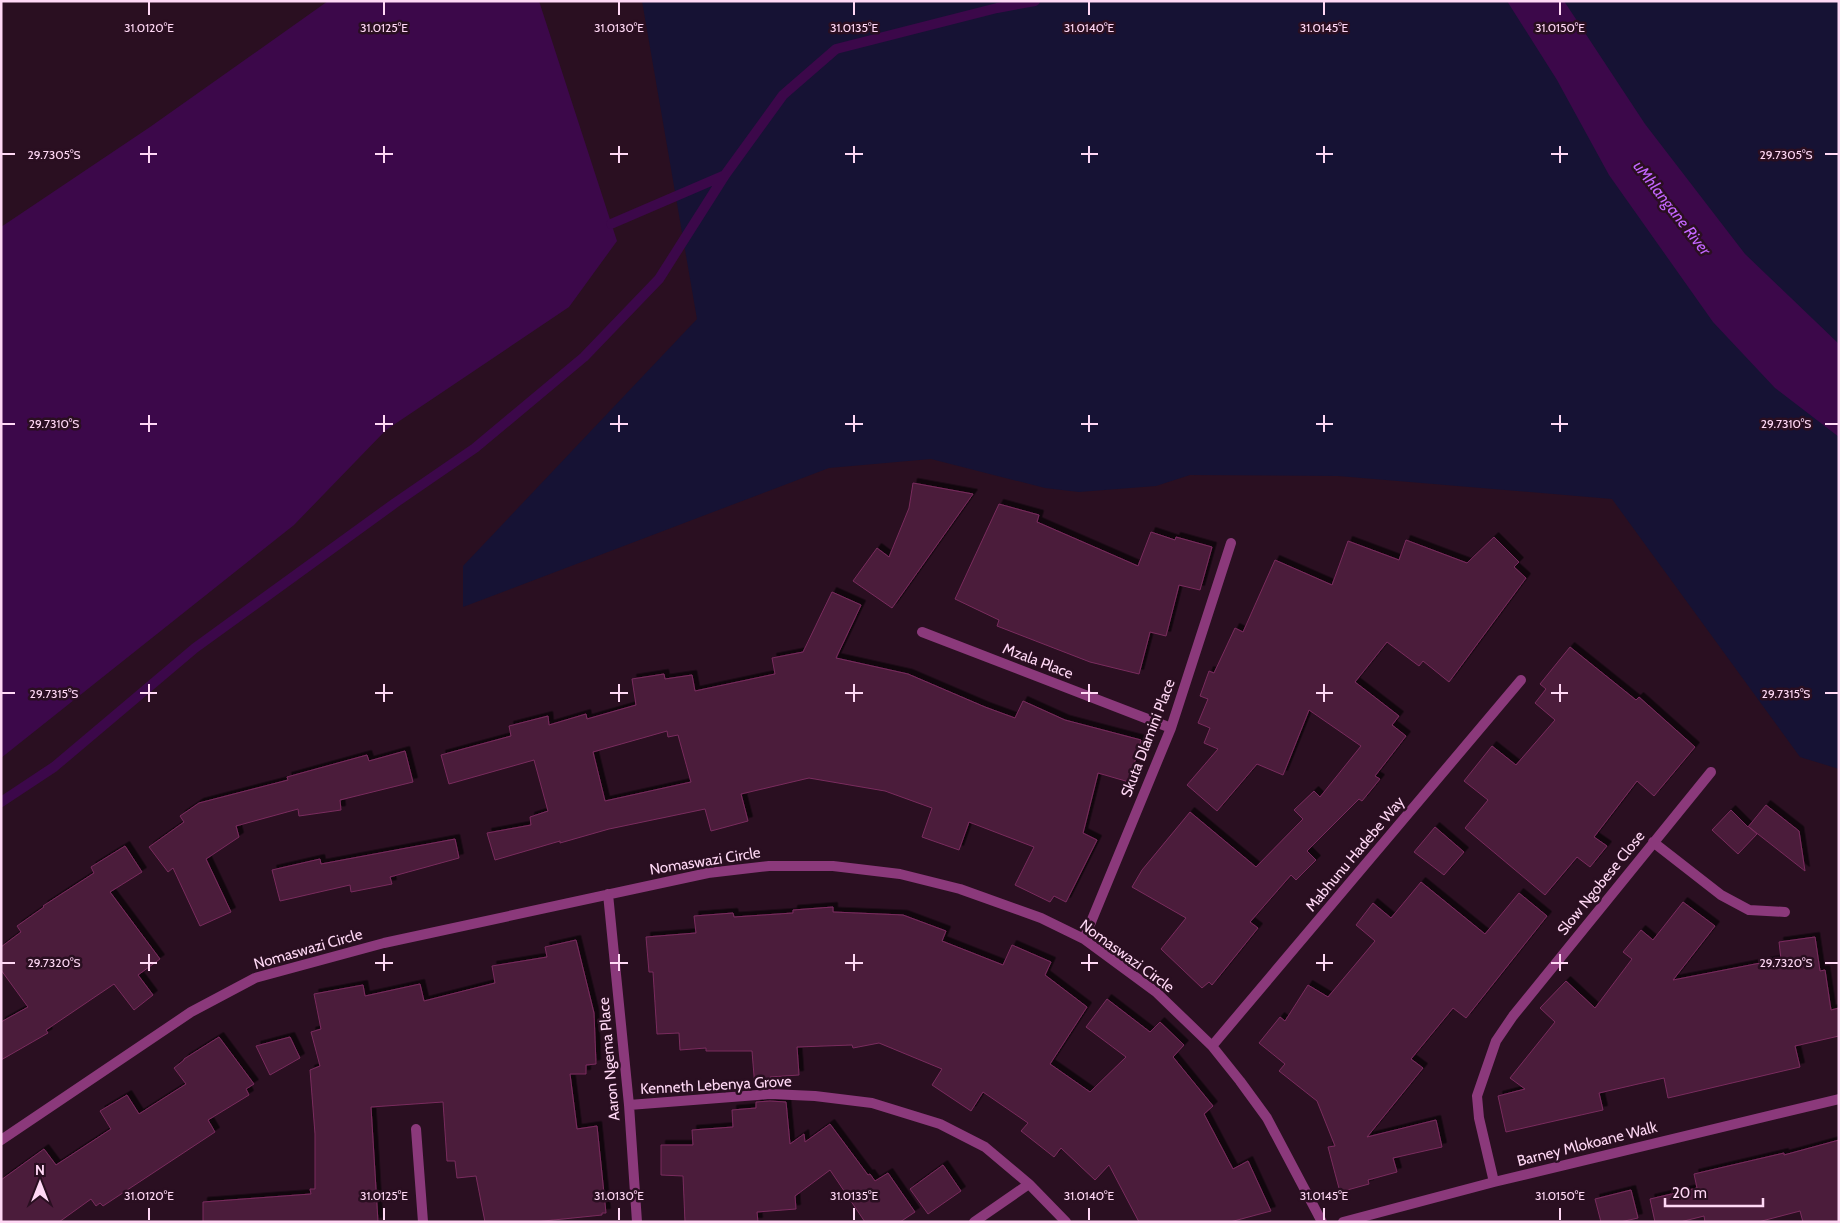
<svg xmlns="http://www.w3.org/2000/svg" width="1840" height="1223" font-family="Cabin,sans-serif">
	<defs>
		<filter id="shadow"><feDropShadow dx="4.5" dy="-4.5" stdDeviation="0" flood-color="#0009"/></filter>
	</defs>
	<rect width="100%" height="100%" fill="#2a0f21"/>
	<!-- green -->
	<path fill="#161234" d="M 642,1 L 1839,1 L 1839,769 L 1800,757 L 1612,499 L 1338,476 L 1190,475 L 1156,486 L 1079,492 L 1045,488 L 931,459 L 829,468 L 463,607 L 463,566 L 697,319 Z"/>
	<!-- water -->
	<path fill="#3c084a" d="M 328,1 L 539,1 L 617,241 L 569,307 L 386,430 L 294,525 L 1,758 L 1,227 L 150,127 Z
		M 1507,1 L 1564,1 L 1645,124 L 1745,254 L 1839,344 L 1839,437 L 1775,388 L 1713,322 L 1609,175 L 1557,80 Z"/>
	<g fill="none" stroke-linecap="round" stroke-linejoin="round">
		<!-- stream -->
		<path stroke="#3c084a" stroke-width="10" d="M 611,224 L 725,175 L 783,95 L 836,49 L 997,8 L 1035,1
			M 1,802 L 54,767 L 195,648 L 395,503 L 475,448 L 584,357 L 659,279 L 725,175"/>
	</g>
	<!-- building -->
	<path fill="#4c1b3a" stroke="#792c5e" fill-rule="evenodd" filter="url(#shadow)" d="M 913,483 L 973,494 L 892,608 L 853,581 L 877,548 L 889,557 L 909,508 Z
		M 999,504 L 1039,515 L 1037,522 L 1138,566 L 1151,532 L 1175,540 L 1176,537 L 1212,547 L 1200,590 L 1179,585 L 1166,636 L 1150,632 L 1139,674 L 1090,662 L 997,626 L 999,620 L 955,599 Z
		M 1494,537 L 1519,562 L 1514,567 L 1526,578 L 1449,682 L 1423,661 L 1419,666 L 1387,642 L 1355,682 L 1399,716 L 1392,725 L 1406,736 L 1375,776 L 1380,779 L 1362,801 L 1359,799 L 1307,851 L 1316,860 L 1296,880 L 1291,875 L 1250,922 L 1258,928 L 1212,985 L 1209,982 L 1202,988 L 1161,949 L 1186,918 L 1132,887 L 1142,870 L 1190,812 L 1256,867 L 1303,819 L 1294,810 L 1314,791 L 1320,797 L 1361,746 L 1309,710 L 1283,775 L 1257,764 L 1217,811 L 1187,785 L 1218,749 L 1204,743 L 1210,728 L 1198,723 L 1208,699 L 1200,696 L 1209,671 L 1214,673 L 1235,628 L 1243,632 L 1275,560 L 1332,585 L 1348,541 L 1399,560 L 1406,540 L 1467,563 Z
		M 832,592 L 861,605 L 836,658 L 908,674 L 985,707 L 1015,718 L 1023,701 L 1065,720 L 1141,740 L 1129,782 L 1098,773 L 1083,833 L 1097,840 L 1066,902 L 1054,896 L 1050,902 L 1015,885 L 1034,847 L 969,822 L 959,850 L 922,837 L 932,808 L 885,791 L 809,778 L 741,794 L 748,821 L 711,831 L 705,809 L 609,829 L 560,843 L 560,841 L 495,860 L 487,833 L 531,825 L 530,817 L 548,811 L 534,760 L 449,784 L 441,755 L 511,736 L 509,726 L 548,716 L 549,725 L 586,714 L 587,719 L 636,705 L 632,679 L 664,674 L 665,679 L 692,675 L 695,691 L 775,674 L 772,658 L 803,652 ZM 667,731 L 668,737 L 678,735 L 691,782 L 605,801 L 593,752 Z
		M 1570,647 L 1636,700 L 1639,697 L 1695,747 L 1654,796 L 1637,781 L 1594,837 L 1607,846 L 1590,867 L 1577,857 L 1545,895 L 1465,828 L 1488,800 L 1464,781 L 1492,746 L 1516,765 L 1555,720 L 1535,703 L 1546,689 L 1540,684 Z
		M 405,751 L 413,782 L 340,800 L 341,810 L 299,816 L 298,809 L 236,826 L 239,837 L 206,859 L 231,912 L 200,926 L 173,868 L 168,872 L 149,847 L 184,822 L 180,816 L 199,803 L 288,780 L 287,777 L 367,755 L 369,761 Z
		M 1766,805 L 1799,831 L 1805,871 L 1749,827 L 1757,834 L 1738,854 L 1712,830 L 1731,810 L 1748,827 Z
		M 1435,827 L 1464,852 L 1444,875 L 1414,852 Z
		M 455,839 L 459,858 L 390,877 L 392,884 L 351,892 L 350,885 L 280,901 L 272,870 L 320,859 L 321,864 Z
		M 125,846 L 142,872 L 110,892 L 160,959 L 138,975 L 153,995 L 134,1010 L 114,984 L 46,1030 L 48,1033 L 1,1060 L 1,1022 L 28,1007 L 1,970 L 1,947 L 21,932 L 17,926 L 44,907 L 43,906 L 94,873 L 91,867 Z
		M 1421,882 L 1485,934 L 1519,893 L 1547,916 L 1466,1018 L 1453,1008 L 1411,1059 L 1423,1068 L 1367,1137 L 1436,1120 L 1442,1147 L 1393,1158 L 1397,1172 L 1368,1180 L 1369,1184 L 1340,1192 L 1328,1147 L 1335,1146 L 1317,1101 L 1279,1071 L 1285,1064 L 1259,1043 L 1280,1017 L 1285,1021 L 1308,985 L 1328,997 L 1375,941 L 1356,925 L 1373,903 L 1391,918 Z
		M 1683,902 L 1715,926 L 1673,980 L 1781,959 L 1779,942 L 1815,937 L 1820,971 L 1825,970 L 1831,1010 L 1839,1008 L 1839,1036 L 1795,1046 L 1800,1067 L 1668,1098 L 1664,1078 L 1599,1093 L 1603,1110 L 1506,1132 L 1498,1096 L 1525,1089 L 1510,1078 L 1555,1022 L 1540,1008 L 1566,981 L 1595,1008 L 1632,959 L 1623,952 L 1641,930 L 1653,940 Z
		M 833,907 L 833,912 L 903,915 L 946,931 L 942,941 L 1003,965 L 1012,945 L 1051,962 L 1045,975 L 1087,1007 L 1050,1064 L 1090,1092 L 1126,1057 L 1086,1027 L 1107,999 L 1150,1032 L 1160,1022 L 1184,1045 L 1173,1057 L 1213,1106 L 1204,1114 L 1233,1169 L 1248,1161 L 1271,1211 L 1230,1222 L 1139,1222 L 1109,1165 L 1095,1180 L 1061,1148 L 1054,1157 L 1021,1131 L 1028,1123 L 983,1092 L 971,1111 L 932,1085 L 942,1069 L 879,1043 L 853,1048 L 852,1045 L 797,1047 L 799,1075 L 770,1077 L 778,1087 L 755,1088 L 752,1051 L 706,1051 L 706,1048 L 680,1050 L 679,1033 L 657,1034 L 653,972 L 649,972 L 646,937 L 696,933 L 694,916 L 733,913 L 734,917 L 793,913 L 793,910 Z
		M 576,940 L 594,1013 L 596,1064 L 586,1065 L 586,1074 L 570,1074 L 577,1129 L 597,1126 L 606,1213 L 602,1213 L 602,1215 L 534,1222 L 485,1222 L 476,1176 L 457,1178 L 455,1161 L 447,1161 L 443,1102 L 371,1107 L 378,1222 L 203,1222 L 203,1202 L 311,1194 L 310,1189 L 315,1189 L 315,1134 L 310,1070 L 320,1066 L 311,1032 L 321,1029 L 314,994 L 363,985 L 365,996 L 420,984 L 424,1001 L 495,983 L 492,966 L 547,957 L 545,947 Z
		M 219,1037 L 254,1084 L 246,1089 L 249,1095 L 208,1120 L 215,1132 L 103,1206 L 100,1203 L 96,1206 L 91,1199 L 59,1222 L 1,1222 L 1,1180 L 44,1149 L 56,1165 L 111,1129 L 100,1111 L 127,1095 L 139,1114 L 186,1084 L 174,1068 L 184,1060 L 184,1059 Z
		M 290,1037 L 300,1058 L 270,1075 L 256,1046 Z
		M 770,1101 L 786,1102 L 790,1144 L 804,1134 L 805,1142 L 830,1124 L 868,1175 L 870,1174 L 875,1181 L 888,1173 L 915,1212 L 900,1222 L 865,1222 L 830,1170 L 795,1196 L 796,1209 L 757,1212 L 758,1222 L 685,1222 L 683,1176 L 661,1175 L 661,1145 L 693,1145 L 692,1130 L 733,1127 L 732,1110 L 756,1108 L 756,1102 Z
		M 1839,1140 L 1839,1222 L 1803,1222 L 1800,1211 L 1758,1222 L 1705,1222 L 1704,1216 L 1680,1222 L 1655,1222 L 1650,1199 L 1697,1188 L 1694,1174 L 1784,1153 L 1784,1155 Z
		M 943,1165 L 961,1191 L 928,1214 L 910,1189 Z
		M 1631,1190 L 1638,1218 L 1620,1222 L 1601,1222 L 1595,1199 Z"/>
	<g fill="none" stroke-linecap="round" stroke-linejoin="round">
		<!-- street -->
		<path stroke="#8b397b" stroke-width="10" d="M 922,632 L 1171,728
			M 1653,842 L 1721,895 L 1749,910 L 1785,912
			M 608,894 L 629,1105 L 637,1222
			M 1084,939 L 1171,728 L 1231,543
			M 1212,1046 L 1521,680
			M 629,1105 L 770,1094 L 815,1096 L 872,1103 L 940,1124 L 985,1147 L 1029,1184 L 1066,1222
			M 416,1129 L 423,1222
			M 1,1140 L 191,1012 L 255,978 L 384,943 L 708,873 L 769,866 L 833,866 L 900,874 L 960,889 L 1041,918 L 1084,939 L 1156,992 L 1212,1046 L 1240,1081 L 1267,1118 L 1322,1222
			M 1494,1182 L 1479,1118 L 1477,1096 L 1496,1041 L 1513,1016 L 1711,772
			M 974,1222 L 1029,1184
			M 1343,1222 L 1494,1182 L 1839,1099"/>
	</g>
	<!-- ticks -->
	<path fill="none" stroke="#ffd8f5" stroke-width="2" d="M 149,2 L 149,15M 384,2 L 384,15M 619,2 L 619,15M 854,2 L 854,15M 1089,2 L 1089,15M 1324,2 L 1324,15M 1560,2 L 1560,15M 149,146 L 149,163M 384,146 L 384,163M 619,146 L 619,163M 854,146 L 854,163M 1089,146 L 1089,163M 1324,146 L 1324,163M 1560,146 L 1560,163M 2,154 L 15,154M 140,154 L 157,154M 375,154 L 393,154M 610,154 L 628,154M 845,154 L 863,154M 1081,154 L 1098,154M 1316,154 L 1333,154M 1551,154 L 1568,154M 1825,154 L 1838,154M 149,415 L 149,432M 384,415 L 384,432M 619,415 L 619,432M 854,415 L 854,432M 1089,415 L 1089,432M 1324,415 L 1324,432M 1560,415 L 1560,432M 2,424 L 15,424M 140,424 L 157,424M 375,424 L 393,424M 610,424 L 628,424M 845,424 L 863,424M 1081,424 L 1098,424M 1316,424 L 1333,424M 1551,424 L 1568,424M 1825,424 L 1838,424M 149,684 L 149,702M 384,684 L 384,702M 619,684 L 619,702M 854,684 L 854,702M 1089,684 L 1089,702M 1324,684 L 1324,702M 1560,684 L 1560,702M 2,693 L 15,693M 140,693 L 157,693M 375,693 L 393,693M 610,693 L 628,693M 845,693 L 863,693M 1081,693 L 1098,693M 1316,693 L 1333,693M 1551,693 L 1568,693M 1825,693 L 1838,693M 149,954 L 149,971M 384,954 L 384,971M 619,954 L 619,971M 854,954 L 854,971M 1089,954 L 1089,971M 1324,954 L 1324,971M 1560,954 L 1560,971M 2,963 L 15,963M 140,963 L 157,963M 375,963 L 393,963M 610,963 L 628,963M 845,963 L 863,963M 1081,963 L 1098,963M 1316,963 L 1333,963M 1551,963 L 1568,963M 1825,963 L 1838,963M 149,1208 L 149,1220M 384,1208 L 384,1220M 619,1208 L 619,1220M 854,1208 L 854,1220M 1089,1208 L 1089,1220M 1324,1208 L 1324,1220M 1560,1208 L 1560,1220"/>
	<g text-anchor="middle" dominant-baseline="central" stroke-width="5" stroke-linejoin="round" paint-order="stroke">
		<!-- street labels -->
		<g font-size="15" fill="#ffd8f5" stroke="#2a0f21">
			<text transform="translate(1038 661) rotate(21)">Mzala Place</text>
			<text transform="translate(1148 738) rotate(-69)">Skuta Dlamini Place</text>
			<text transform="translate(1355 854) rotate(-50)">Mabhunu Hadebe Way</text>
			<text transform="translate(705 861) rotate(-9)">Nomaswazi Circle</text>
			<text transform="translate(1601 883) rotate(-51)">Slow Ngobese Close</text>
			<text transform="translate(308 949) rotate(-16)">Nomaswazi Circle</text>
			<text transform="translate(1127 956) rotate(36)">Nomaswazi Circle</text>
			<text transform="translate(609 1059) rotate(-95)">Aaron Ngema Place</text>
			<text transform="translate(716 1085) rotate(-3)">Kenneth Lebenya Grove</text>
			<text transform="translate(1587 1144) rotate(-14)">Barney Mlokoane Walk</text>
		</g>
		<!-- water labels -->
		<g font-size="16" font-style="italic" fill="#c466ff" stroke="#2a0f21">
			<text transform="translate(1672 208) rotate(52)">uMhlangane River</text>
		</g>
	</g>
	<g font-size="12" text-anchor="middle" fill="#ffd8f5" stroke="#2a0f21" stroke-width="5" stroke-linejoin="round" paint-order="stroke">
		<text x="149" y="32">31.0120°E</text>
		<text x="384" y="32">31.0125°E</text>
		<text x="619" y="32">31.0130°E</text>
		<text x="854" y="32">31.0135°E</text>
		<text x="1089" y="32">31.0140°E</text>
		<text x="1324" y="32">31.0145°E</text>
		<text x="1560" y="32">31.0150°E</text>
		<text x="54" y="159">29.7305°S</text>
		<text x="1786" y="159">29.7305°S</text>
		<text x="54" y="428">29.7310°S</text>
		<text x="1786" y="428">29.7310°S</text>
		<text x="54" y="698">29.7315°S</text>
		<text x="1786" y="698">29.7315°S</text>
		<text x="54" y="967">29.7320°S</text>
		<text x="1786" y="967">29.7320°S</text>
		<text x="149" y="1200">31.0120°E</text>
		<text x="384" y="1200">31.0125°E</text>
		<text x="619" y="1200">31.0130°E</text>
		<text x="854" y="1200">31.0135°E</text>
		<text x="1089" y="1200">31.0140°E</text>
		<text x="1324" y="1200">31.0145°E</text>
		<text x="1560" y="1200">31.0150°E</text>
	</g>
	<!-- border -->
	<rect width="1840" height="1223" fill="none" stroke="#ffd8f5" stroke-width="5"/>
	<!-- north arrow -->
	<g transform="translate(40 1183)" stroke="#2a0f21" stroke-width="4" paint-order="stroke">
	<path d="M0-4L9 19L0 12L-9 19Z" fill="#ffd8f5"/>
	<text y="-8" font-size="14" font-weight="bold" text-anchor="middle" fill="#ffd8f5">N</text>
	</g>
	<!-- scale -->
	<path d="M1665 1198v8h98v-8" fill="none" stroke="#ffd8f5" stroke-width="2.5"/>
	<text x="1672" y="1198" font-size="15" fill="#ffd8f5" stroke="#2a0f21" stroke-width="4" paint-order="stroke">20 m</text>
</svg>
